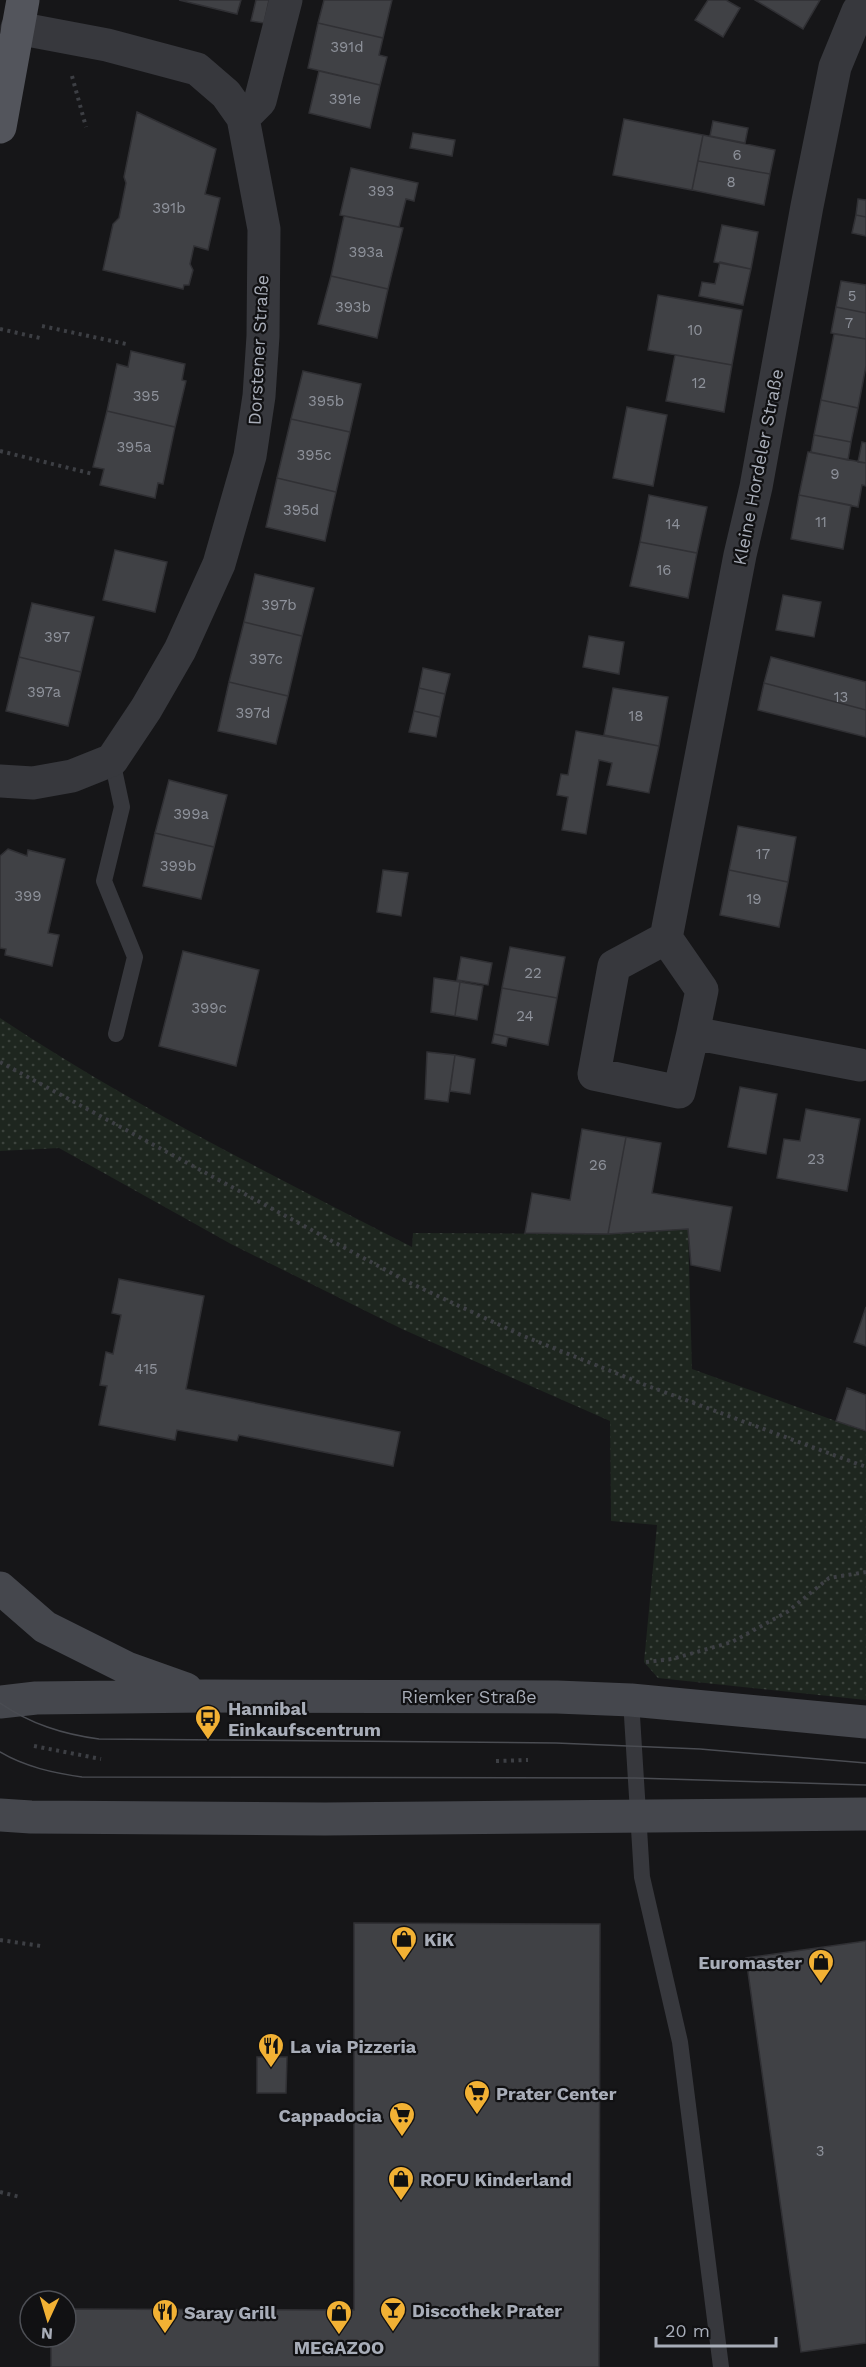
<svg xmlns="http://www.w3.org/2000/svg" width="866" height="2367" font-family="'Work Sans',sans-serif">
	<defs>
		<pattern id="grass-dots" width="8" height="8" patternUnits="userSpaceOnUse" patternTransform="scale(1.5)"><rect width="8" height="8" fill="#1e261f"/><path d="M2 2h.1M6 6h.1" fill="none" stroke="#3c433d" stroke-width="1.8" stroke-linecap="round"/></pattern>
	</defs>
	<rect width="100%" height="100%" fill="#161618"/>
	<!-- grass -->
	<path fill="url(#grass-dots)" d="M 0,1018 C 131,1105 272,1175 412,1247 L 413,1233 L 608,1234 L 688,1229 L 692,1369 L 866,1432 L 866,1700 L 658,1678 L 644,1662 L 657,1525 L 611,1521 L 610,1421 L 402,1329 L 231,1244 L 59,1148 L 0,1151 Z"/>
	<!-- building -->
	<path fill="#404145" stroke="#303034" stroke-width="1.5" d="M 179,0 L 241,0 L 237,14 Z
		M 256,0 L 269,0 L 264,23 L 251,21 Z
		M 324,0 L 392,0 L 383,38 L 318,23 Z
		M 708,0 L 726,0 L 740,8 L 723,37 L 695,20 Z
		M 755,0 L 820,0 L 803,29 Z
		M 318,23 L 383,38 L 379,55 L 387,57 L 380,85 L 308,68 Z
		M 319,71 L 380,85 L 370,128 L 309,113 Z
		M 137,112 L 216,149 L 205,194 L 220,198 L 208,250 L 194,246 L 190,264 L 193,270 L 189,285 L 184,285 L 183,289 L 103,270 L 113,224 L 119,218 L 126,183 L 124,177 Z
		M 624,119 L 703,135 L 692,190 L 613,175 Z
		M 713,121 L 748,128 L 745,143 L 710,136 Z
		M 413,133 L 455,140 L 452,156 L 410,148 Z
		M 703,135 L 775,150 L 770,174 L 698,161 Z
		M 698,161 L 770,174 L 764,205 L 692,190 Z
		M 351,168 L 418,183 L 414,201 L 406,199 L 399,227 L 340,215 Z
		M 858,199 L 866,200 L 866,217 L 856,215 Z
		M 856,215 L 866,217 L 866,236 L 852,233 Z
		M 344,216 L 403,228 L 388,289 L 331,276 Z
		M 722,225 L 758,232 L 751,269 L 714,262 Z
		M 720,262 L 751,269 L 743,305 L 699,296 L 702,282 L 715,284 Z
		M 331,276 L 388,289 L 377,338 L 318,324 Z
		M 841,281 L 866,285 L 866,313 L 836,307 Z
		M 658,295 L 742,310 L 732,365 L 648,350 Z
		M 836,307 L 866,313 L 866,339 L 831,333 Z
		M 834,334 L 866,339 L 866,366 L 858,408 L 821,400 Z
		M 131,351 L 185,364 L 182,380 L 186,381 L 175,427 L 107,411 L 117,364 L 128,367 Z
		M 675,355 L 732,365 L 724,412 L 666,401 Z
		M 303,371 L 361,384 L 350,432 L 291,419 Z
		M 821,400 L 858,408 L 851,442 L 814,435 Z
		M 627,407 L 667,415 L 653,486 L 613,478 Z
		M 107,411 L 175,427 L 163,484 L 158,483 L 155,498 L 100,485 L 104,469 L 93,467 Z
		M 291,419 L 350,432 L 336,492 L 277,478 Z
		M 814,435 L 851,442 L 848,460 L 811,452 Z
		M 862,442 L 866,443 L 866,463 L 858,462 Z
		M 808,452 L 866,463 L 866,486 L 862,485 L 858,507 L 799,495 Z
		M 277,478 L 336,492 L 325,541 L 266,527 Z
		M 649,495 L 707,507 L 697,553 L 640,542 Z
		M 799,495 L 851,505 L 843,549 L 791,539 Z
		M 640,542 L 697,553 L 688,598 L 630,586 Z
		M 115,550 L 167,562 L 155,612 L 103,600 Z
		M 255,574 L 314,588 L 302,636 L 244,622 Z
		M 783,595 L 821,602 L 814,637 L 776,630 Z
		M 32,603 L 94,617 L 81,672 L 19,657 Z
		M 244,622 L 302,636 L 288,696 L 229,682 Z
		M 589,636 L 624,642 L 619,674 L 583,667 Z
		M 19,657 L 81,672 L 68,726 L 6,711 Z
		M 771,657 L 866,682 L 866,710 L 764,683 Z
		M 423,668 L 450,674 L 445,694 L 419,688 Z
		M 229,682 L 288,696 L 276,744 L 218,731 Z
		M 764,683 L 866,710 L 866,737 L 758,710 Z
		M 419,688 L 445,694 L 440,717 L 414,711 Z
		M 613,688 L 668,697 L 659,746 L 604,735 Z
		M 414,711 L 440,717 L 436,737 L 409,732 Z
		M 576,731 L 659,746 L 649,793 L 607,785 L 612,763 L 599,760 L 586,834 L 562,830 L 568,797 L 557,795 L 561,774 L 568,775 Z
		M 169,780 L 227,795 L 214,847 L 155,833 Z
		M 738,826 L 796,837 L 788,882 L 729,870 Z
		M 155,833 L 214,847 L 201,899 L 143,886 Z
		M 8,849 L 27,856 L 28,850 L 65,859 L 48,933 L 59,935 L 52,966 L 5,955 L 6,949 L 0,948 L 0,856 Z
		M 383,870 L 408,873 L 401,916 L 377,912 Z
		M 729,870 L 788,882 L 779,927 L 720,915 Z
		M 510,947 L 565,957 L 557,998 L 502,988 Z
		M 183,951 L 259,970 L 236,1066 L 159,1046 Z
		M 461,957 L 492,963 L 488,985 L 457,980 Z
		M 434,978 L 460,982 L 455,1016 L 431,1012 Z
		M 460,982 L 483,986 L 477,1020 L 455,1016 Z
		M 502,988 L 557,998 L 548,1045 L 494,1034 Z
		M 494,1034 L 508,1037 L 506,1046 L 492,1043 Z
		M 427,1052 L 455,1055 L 448,1102 L 425,1099 Z
		M 455,1055 L 475,1059 L 470,1094 L 450,1091 Z
		M 740,1087 L 777,1094 L 766,1154 L 728,1147 Z
		M 806,1109 L 860,1119 L 847,1191 L 777,1178 L 784,1139 L 800,1141 Z
		M 582,1129 L 626,1137 L 608,1234 L 525,1233 L 532,1193 L 570,1200 Z
		M 626,1137 L 661,1143 L 652,1193 L 732,1207 L 720,1271 L 691,1265 L 688,1229 L 608,1234 Z
		M 119,1279 L 204,1296 L 186,1389 L 400,1432 L 393,1466 L 239,1435 L 237,1441 L 177,1430 L 175,1440 L 99,1425 L 107,1386 L 100,1385 L 106,1352 L 113,1354 L 121,1315 L 112,1313 Z
		M 866,1307 L 866,1346 L 854,1342 Z
		M 847,1388 L 866,1395 L 866,1431 L 836,1421 Z
		M 354,1923 L 600,1924 L 599,2367 L 51,2367 L 51,2337 L 66,2337 L 66,2309 L 354,2310 Z
		M 866,1941 L 866,2343 L 801,2352 L 746,1958 Z
		M 257,2057 L 287,2057 L 286,2093 L 257,2093 Z"/>
	<g fill="none" stroke-linecap="round" stroke-linejoin="round">
		<!-- path -->
		<path stroke="#3d3f44" stroke-width="4" stroke-dasharray="3 4.5" stroke-linecap="butt" d="M 72,76 L 86,127
			M 42,326 L 126,344
			M 0,329 L 40,338
			M 0,451 L 93,474
			M 0,1062 L 408,1282 L 521,1335 L 648,1386 L 866,1467
			M 646,1662 L 672,1659 L 732,1642 L 787,1612 L 829,1578 L 866,1572
			M 34,1746 L 101,1759
			M 496,1761 L 528,1760
			M 0,1940 L 41,1946
			M 0,2192 L 20,2197"/>
		<!-- service -->
		<path stroke="#37383d" stroke-width="16" d="M 112,760 L 122,807 L 104,881 L 135,957 L 116,1034
			M 631,1700 L 642,1877 L 680,2042 L 721,2367"/>
		<!-- minor -->
		<path stroke="#37383d" stroke-width="33" d="M 17,28 L 107,45 L 197,69 L 226,94 L 243,118
			M 0,781 L 33,783 L 72,776 L 112,760 L 146,709 L 180,650 L 219,564 L 250,456 L 259,396 L 263,336 L 264,229 L 243,118 L 260,101 L 286,0
			M 666,938 L 740,555 L 756,487 L 807,206 L 835,67 L 858,11 L 866,3
			M 693,1033 L 679,1092 L 594,1074 L 614,966 L 666,938 L 702,990 L 693,1033 L 860,1065"/>
		<!-- secondary -->
		<path stroke="#45474d" stroke-width="33" d="M 0,1588 L 45,1627 L 127,1668 L 186,1689
			M 0,1702 L 36,1698 L 205,1696 L 557,1697 L 631,1700 L 866,1722
			M 0,1815 L 31,1817 L 325,1819 L 866,1814"/>
		<!-- primary -->
		<path stroke="#53555c" stroke-width="33" d="M 0,127 L 23,0"/>
		<!-- tram -->
		<path stroke="#4a4c52" stroke-width="1.5" d="M 0,1703 C 31,1724 62,1734 99,1739 L 556,1743 L 700,1749 L 866,1763
			M 0,1752 C 25,1767 54,1773 82,1777 L 635,1778 L 866,1785"/>
	</g>
	<!-- icons -->
	<defs>
		<symbol id="bus-pin" viewBox="-11 -11 22 30"><path d="M0 17L-7.5 6A9.5 9.5 0 1 1 7.5 6Z" fill="#f2b134" stroke="#111113"/><path d="M-5-6H5V4H4V6H2V4H-2V6H-4V4H-5ZM-3.5-4V0h7V-4ZM-3.5 1.2v1.5H-2V1.2ZM2 1.2v1.5H3.5V1.2Z" fill="#111"/></symbol>
		<symbol id="shop-pin" viewBox="-11 -11 22 30"><path d="M0 17L-7.5 6A9.5 9.5 0 1 1 7.5 6Z" fill="#f2b134" stroke="#111113"/><path d="M-5-2.5h2.3a2.7 3.5 0 0 1 5.4 0H5L5.5 6h-11ZM-1.5-2.5h3a1.5 2.3 0 0 0-3 0Z" fill="#111"/></symbol>
		<symbol id="restaurant-pin" viewBox="-11 -11 22 30"><path d="M0 17L-7.5 6A9.5 9.5 0 1 1 7.5 6Z" fill="#f2b134" stroke="#111113"/><path d="M-5-6h1v4h1v-4h1v4h1v-4h1v5L-1.5 .5V6h-2V.5L-5-1ZM5-6V6H3V1.5H1.5Q1.5-4 5-6Z" fill="#111"/></symbol>
		<symbol id="supermarket-pin" viewBox="-11 -11 22 30"><path d="M0 17L-7.5 6A9.5 9.5 0 1 1 7.5 6Z" fill="#f2b134" stroke="#111113"/><path d="M-6-5.5h2.5l.6 2H6L4.5 2H-2.5L-4.4-4H-6ZM-1.5 3.2a1.3 1.3 0 1 0 .1 0ZM3 3.2a1.3 1.3 0 1 0 .1 0Z" fill="#111"/></symbol>
		<symbol id="bar-pin" viewBox="-11 -11 22 30"><path d="M0 17L-7.5 6A9.5 9.5 0 1 1 7.5 6Z" fill="#f2b134" stroke="#111113"/><path d="M-6-5H6L.8 .8V4.5H3.5V6h-7V4.5H-.8V.8Z" fill="#111"/></symbol>
	</defs>
	<g fill-rule="evenodd">
		<use href="#bus-pin" x="193" y="1703" width="30" height="40"/>
		<use href="#shop-pin" x="389" y="1924" width="30" height="40"/>
		<use href="#shop-pin" x="806" y="1947" width="30" height="40"/>
		<use href="#restaurant-pin" x="256" y="2031" width="30" height="40"/>
		<use href="#supermarket-pin" x="462" y="2078" width="30" height="40"/>
		<use href="#supermarket-pin" x="387" y="2100" width="30" height="40"/>
		<use href="#shop-pin" x="386" y="2164" width="30" height="40"/>
		<use href="#bar-pin" x="378" y="2295" width="30" height="40"/>
		<use href="#restaurant-pin" x="150" y="2297" width="30" height="40"/>
		<use href="#shop-pin" x="324" y="2298" width="30" height="40"/>
	</g>
	<g text-anchor="middle" dominant-baseline="central" stroke-width="4.5" stroke-linejoin="round" paint-order="stroke">
		<!-- number labels -->
		<g font-size="15" fill="#8e929b">
			<text x="347" y="47">391d</text>
			<text x="345" y="99">391e</text>
			<text x="737" y="155">6</text>
			<text x="731" y="182">8</text>
			<text x="381" y="191">393</text>
			<text x="169" y="208">391b</text>
			<text x="366" y="252">393a</text>
			<text x="852" y="296">5</text>
			<text x="353" y="307">393b</text>
			<text x="849" y="323">7</text>
			<text x="695" y="330">10</text>
			<text x="699" y="383">12</text>
			<text x="146" y="396">395</text>
			<text x="326" y="401">395b</text>
			<text x="134" y="447">395a</text>
			<text x="314" y="455">395c</text>
			<text x="835" y="474">9</text>
			<text x="301" y="510">395d</text>
			<text x="821" y="522">11</text>
			<text x="673" y="524">14</text>
			<text x="664" y="570">16</text>
			<text x="279" y="605">397b</text>
			<text x="57" y="637">397</text>
			<text x="266" y="659">397c</text>
			<text x="44" y="692">397a</text>
			<text x="841" y="697">13</text>
			<text x="253" y="713">397d</text>
			<text x="636" y="716">18</text>
			<text x="191" y="814">399a</text>
			<text x="763" y="854">17</text>
			<text x="178" y="866">399b</text>
			<text x="28" y="896">399</text>
			<text x="754" y="899">19</text>
			<text x="533" y="973">22</text>
			<text x="209" y="1008">399c</text>
			<text x="525" y="1016">24</text>
			<text x="816" y="1159">23</text>
			<text x="598" y="1165">26</text>
			<text x="146" y="1369">415</text>
			<text x="820" y="2151">3</text>
		</g>
		<!-- street labels -->
		<g font-size="18" fill="#a8adb8" stroke="#111113">
			<text transform="translate(258 350) rotate(-87)">Dorstener Straße</text>
			<text transform="translate(758 467) rotate(-79)">Kleine Hordeler Straße</text>
			<text x="469" y="1696">Riemker Straße</text>
		</g>
		<!-- poi labels -->
		<g font-size="18" font-weight="bold" fill="#a8adb8" stroke="#111113" text-anchor="start">
			<text x="228" y="1708">Hannibal<tspan x="228" dy="21">Einkaufscentrum</tspan></text>
			<text x="424" y="1939">KiK</text>
			<text x="802" y="1962" text-anchor="end">Euromaster</text>
			<text x="290" y="2046">La via Pizzeria</text>
			<text x="496" y="2093">Prater Center</text>
			<text x="382" y="2115" text-anchor="end">Cappadocia</text>
			<text x="420" y="2179">ROFU Kinderland</text>
			<text x="412" y="2310">Discothek Prater</text>
			<text x="184" y="2312">Saray Grill</text>
			<text x="339" y="2347" text-anchor="middle">MEGAZOO</text>
		</g>
	</g>
	<!-- north arrow -->
	<g transform="translate(48 2319) rotate(184)"><circle r="28" fill="#111113" stroke="#4d4f55" stroke-width="1.5"/>
	<path d="M0-4.5L10 22L0 15L-10 22Z" fill="#f2b134"/>
	<text y="-9" font-size="16" font-weight="bold" text-anchor="middle" fill="#a8adb8">N</text>
	</g>
	<!-- scale -->
	<path d="M656 2337v9h120v-9" fill="none" stroke="#a8adb8" stroke-width="3"/>
	<text x="665" y="2337" font-size="18" fill="#a8adb8" stroke="#111113" stroke-width="4.5" paint-order="stroke">20 m</text>
</svg>
